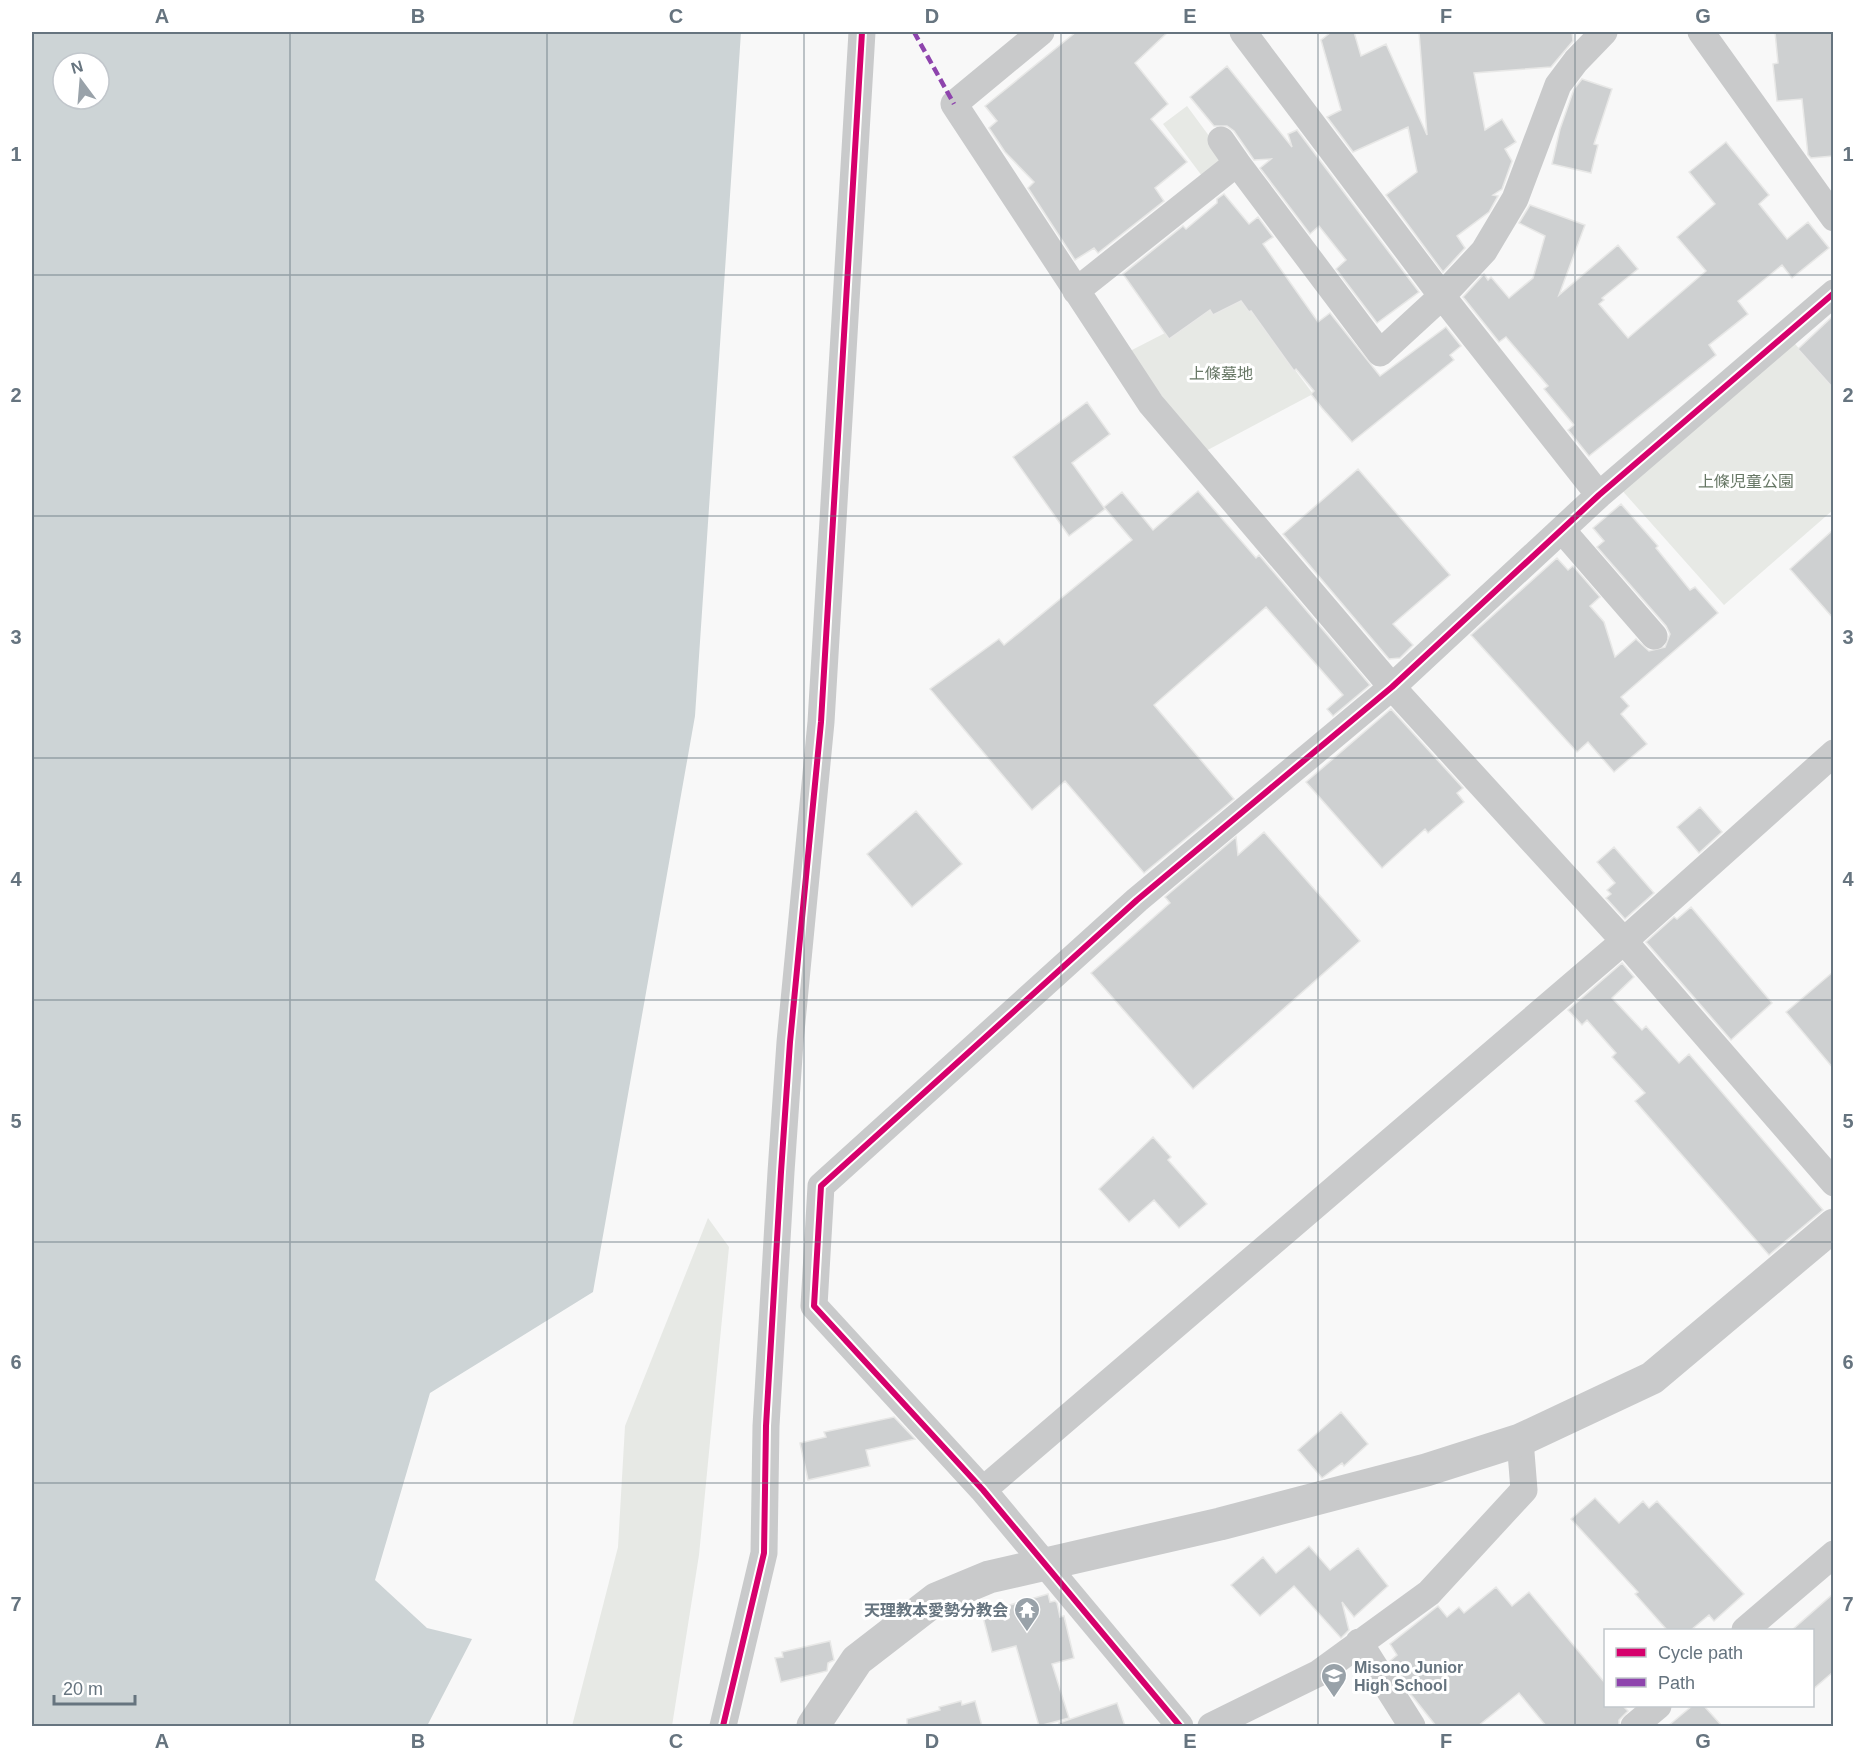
<svg xmlns="http://www.w3.org/2000/svg" width="1865" height="1758" font-family="Helvetica,'Noto Sans JP',sans-serif">
	<rect width="100%" height="100%" fill="#f8f8f8"/>
	<!-- green -->
	<path fill="#e7e9e5" d="M 1187,106 L 1229,163 L 1205,180 L 1163,124 Z
		M 1239,295 L 1313,394 L 1202,453 L 1130,351 Z
		M 1790,338 L 1833,388 L 1833,510 L 1724,605 L 1619,487 Z
		M 708,1218 L 729,1247 L 699,1555 L 672,1726 L 572,1726 L 618,1547 L 625,1426 Z"/>
	<!-- water -->
	<path fill="#cdd4d6" fill-rule="evenodd" d="M 32,32 L 741,32 L 695,716 L 593,1292 L 430,1393 L 375,1580 L 427,1628 L 472,1639 L 427,1726 L 32,1726 ZM 63,63 L 99,63 L 99,99 L 63,99 Z"/>
	<!-- building -->
	<path fill="#ced0d1" stroke="#e8e8e7" stroke-width="1.5" d="M 1076,32 L 1168,32 L 1135,63 L 1168,104 L 1151,119 L 1187,162 L 1155,188 L 1164,201 L 1098,253 L 1094,248 L 1075,260 L 1028,188 L 1034,182 L 1005,152 L 989,128 L 997,121 L 985,106 Z
		M 1331,32 L 1354,32 L 1361,56 L 1386,44 L 1427,135 L 1419,32 L 1572,32 L 1573,41 L 1551,67 L 1474,73 L 1485,130 L 1502,119 L 1516,142 L 1505,149 L 1512,161 L 1502,189 L 1493,195 L 1498,196 L 1489,212 L 1457,236 L 1465,248 L 1443,272 L 1386,195 L 1417,172 L 1408,127 L 1353,152 L 1327,117 L 1341,110 L 1321,40 Z
		M 1775,32 L 1833,32 L 1833,156 L 1811,158 L 1808,155 L 1802,99 L 1777,101 L 1773,64 L 1778,63 Z
		M 1227,66 L 1292,147 L 1288,134 L 1297,130 L 1419,292 L 1377,323 L 1336,269 L 1346,260 L 1319,226 L 1310,234 L 1260,168 L 1271,159 L 1254,160 L 1234,131 L 1227,126 L 1214,126 L 1190,97 Z
		M 1582,79 L 1612,89 L 1594,144 L 1598,145 L 1591,173 L 1552,164 L 1560,129 L 1574,89 Z
		M 1726,142 L 1769,195 L 1759,204 L 1787,239 L 1808,222 L 1829,248 L 1792,278 L 1782,265 L 1738,301 L 1748,314 L 1709,345 L 1716,355 L 1589,456 L 1568,430 L 1574,425 L 1544,389 L 1548,386 L 1506,337 L 1499,342 L 1463,297 L 1484,274 L 1488,280 L 1491,277 L 1509,298 L 1533,278 L 1545,236 L 1519,223 L 1530,205 L 1585,225 L 1559,295 L 1618,245 L 1638,269 L 1602,298 L 1604,300 L 1599,304 L 1628,338 L 1706,271 L 1677,237 L 1715,204 L 1689,172 Z
		M 1224,194 L 1249,224 L 1258,217 L 1273,237 L 1263,244 L 1318,322 L 1330,313 L 1380,376 L 1446,327 L 1461,346 L 1450,355 L 1454,360 L 1352,442 L 1322,408 L 1311,394 L 1314,391 L 1296,369 L 1294,371 L 1251,311 L 1249,312 L 1241,301 L 1213,315 L 1210,310 L 1169,339 L 1123,274 L 1183,226 L 1186,229 L 1217,203 L 1217,199 Z
		M 1833,316 L 1833,388 L 1798,349 Z
		M 1087,402 L 1110,434 L 1072,463 L 1105,509 L 1069,536 L 1013,457 Z
		M 1358,469 L 1450,575 L 1393,624 L 1413,645 L 1400,658 L 1389,659 L 1283,534 Z
		M 1198,491 L 1256,558 L 1259,555 L 1370,685 L 1333,716 L 1327,709 L 1343,695 L 1266,607 L 1154,705 L 1234,799 L 1144,873 L 1065,781 L 1032,810 L 930,689 L 999,639 L 1004,645 L 1132,540 L 1104,507 L 1122,492 L 1153,530 Z
		M 1621,504 L 1658,546 L 1656,548 L 1690,590 L 1695,587 L 1718,613 L 1621,697 L 1629,706 L 1621,714 L 1647,744 L 1614,772 L 1588,742 L 1577,752 L 1471,635 L 1557,558 L 1568,570 L 1573,566 L 1600,597 L 1590,606 L 1604,622 L 1615,657 L 1636,639 L 1649,651 L 1665,647 L 1670,634 L 1666,626 L 1597,547 L 1604,541 L 1593,528 Z
		M 1833,530 L 1833,618 L 1790,569 Z
		M 1391,709 L 1463,788 L 1457,793 L 1464,802 L 1428,833 L 1425,829 L 1382,868 L 1306,782 Z
		M 1700,807 L 1722,832 L 1699,853 L 1677,827 Z
		M 916,811 L 962,864 L 912,907 L 867,854 Z
		M 1264,832 L 1360,941 L 1193,1089 L 1091,973 L 1170,903 L 1165,897 L 1236,837 L 1238,855 Z
		M 1614,847 L 1654,893 L 1625,919 L 1606,898 L 1611,894 L 1607,890 L 1615,883 L 1597,862 Z
		M 1691,907 L 1772,1003 L 1731,1040 L 1646,942 L 1674,917 L 1677,919 Z
		M 1622,963 L 1634,977 L 1612,998 L 1642,1030 L 1646,1026 L 1679,1063 L 1689,1054 L 1823,1210 L 1769,1255 L 1635,1101 L 1645,1093 L 1612,1057 L 1616,1053 L 1587,1020 L 1582,1025 L 1568,1010 Z
		M 1833,972 L 1833,1068 L 1786,1012 Z
		M 1153,1137 L 1171,1157 L 1168,1160 L 1207,1204 L 1179,1228 L 1154,1200 L 1129,1222 L 1099,1189 Z
		M 1341,1412 L 1368,1444 L 1344,1466 L 1342,1463 L 1322,1478 L 1298,1450 Z
		M 894,1417 L 915,1439 L 866,1450 L 870,1466 L 808,1480 L 800,1443 L 826,1437 L 824,1432 Z
		M 1595,1498 L 1619,1523 L 1643,1501 L 1649,1508 L 1657,1501 L 1744,1594 L 1714,1621 L 1709,1615 L 1691,1630 L 1667,1630 L 1635,1594 L 1638,1592 L 1571,1519 Z
		M 1309,1546 L 1330,1570 L 1358,1548 L 1388,1586 L 1354,1617 L 1342,1602 L 1349,1630 L 1341,1638 L 1294,1586 L 1260,1616 L 1231,1585 L 1263,1557 L 1276,1573 Z
		M 1496,1587 L 1512,1606 L 1529,1592 L 1605,1683 L 1605,1706 L 1623,1706 L 1628,1711 L 1619,1720 L 1619,1726 L 1546,1726 L 1519,1693 L 1478,1726 L 1436,1726 L 1413,1697 L 1410,1694 L 1414,1693 L 1390,1661 L 1397,1655 L 1390,1644 L 1438,1606 L 1447,1617 L 1459,1607 L 1464,1613 Z
		M 1048,1594 L 1050,1602 L 1055,1601 L 1057,1603 L 1060,1617 L 1064,1616 L 1074,1658 L 1052,1664 L 1069,1718 L 1039,1726 L 1016,1646 L 992,1652 L 982,1613 Z
		M 1833,1594 L 1833,1672 L 1812,1690 L 1812,1630 L 1792,1630 Z
		M 830,1641 L 834,1660 L 828,1663 L 827,1671 L 781,1682 L 775,1658 L 783,1657 L 782,1652 Z
		M 961,1701 L 962,1705 L 975,1701 L 982,1726 L 907,1726 L 907,1719 L 940,1710 L 939,1707 Z
		M 1117,1703 L 1125,1726 L 1059,1726 L 1059,1723 Z
		M 1692,1706 L 1704,1706 L 1722,1726 L 1668,1726 Z"/>
	<g fill="none" stroke-linecap="round" stroke-linejoin="round">
		<!-- minor -->
		<path stroke="#c9cacb" stroke-width="27" d="M 1041,32 L 954,104 L 1151,404 L 1392,687 L 1624,941 L 1834,1183
			M 1243,32 L 1442,296 L 1484,251 L 1515,199 L 1558,85 L 1576,61 L 1604,32
			M 1701,32 L 1834,218
			M 1221,140 L 1237,163
			M 1076,291 L 1237,163 L 1380,353 L 1442,296 L 1599,495
			M 1562,530 L 1654,636
			M 983,1490 L 1624,941 L 1834,753
			M 1745,1630 L 1834,1554
			M 1359,1642 L 1412,1726
			M 723,1726 L 764,1553 L 766,1426 L 781,1172 L 790,1042 L 821,722 L 862,32
			M 1180,1726 L 983,1490 L 814,1306 L 821,1186 L 1137,900 L 1392,687 L 1599,495 L 1834,293
			M 1211,1726 L 1319,1673 L 1429,1593 L 1524,1490 L 1520,1440
			M 1634,1726 L 1658,1706"/>
		<!-- tertiary -->
		<path stroke="#c9cacb" stroke-width="33" d="M 813,1726 L 857,1660 L 936,1599 L 989,1577 L 1220,1524 L 1426,1470 L 1520,1440 L 1652,1378 L 1834,1225"/>
		<!-- quiet -->
		<path stroke="#8e44ad" stroke-width="4.5" stroke-dasharray="9 4.5" stroke-linecap="butt" d="M 914,32 L 954,104"/>
		<defs>
			<path id="cycleway" d="M 723,1726 L 764,1553 L 766,1426 L 781,1172 L 790,1042 L 821,722 L 862,32
				M 1180,1726 L 983,1490 L 814,1306 L 821,1186 L 1137,900 L 1392,687 L 1599,495 L 1834,293"/>
		</defs>
		<!-- cycleway casing -->
		<use href="#cycleway" stroke="#fff" stroke-width="10"/>
		<!-- cycleway -->
		<use href="#cycleway" stroke="#d6006c" stroke-width="6"/>
	</g>
	<!-- grid -->
	<path fill="none" stroke="#66747f" stroke-width="1.5" stroke-opacity="0.55" d="M 290,32 L 290,1726M 547,32 L 547,1726M 804,32 L 804,1726M 1061,32 L 1061,1726M 1318,32 L 1318,1726M 1575,32 L 1575,1726M 32,275 L 1834,275M 32,516 L 1834,516M 32,758 L 1834,758M 32,1000 L 1834,1000M 32,1242 L 1834,1242M 32,1483 L 1834,1483"/>
	<!-- icons -->
	<defs>
		<symbol id="temple-pin" viewBox="-11 -11 22 30"><path d="M0 17L-7.5 6A9.5 9.5 0 1 1 7.5 6Z" fill="#99a2a9" stroke="#fff"/><path d="M0-6L5-2H3V0L6.5 2.5H4V6H1.5V3h-3V6H-4V2.5H-6.5L-3 0V-2H-5Z" fill="#fff"/></symbol>
		<symbol id="school-pin" viewBox="-11 -11 22 30"><path d="M0 17L-7.5 6A9.5 9.5 0 1 1 7.5 6Z" fill="#99a2a9" stroke="#fff"/><path d="M0-5L7-2L0 1L-7-2ZM-4 1L0 2.5L4 1V4Q0 6-4 4Z" fill="#fff"/></symbol>
	</defs>
	<g fill-rule="evenodd">
		<use href="#temple-pin" x="1012" y="1595" width="30" height="40"/>
		<use href="#school-pin" x="1319" y="1661" width="30" height="40"/>
	</g>
	<g text-anchor="middle" dominant-baseline="central" stroke-width="6" stroke-linejoin="round" paint-order="stroke">
		<!-- park labels -->
		<g font-size="16" fill="#677765" stroke="#fff">
			<text x="1221" y="373">上條墓地</text>
			<text x="1746" y="481">上條児童公園</text>
		</g>
		<!-- poi labels -->
		<g font-size="16" font-weight="bold" fill="#66747f" stroke="#fff" text-anchor="end">
			<text x="1008" y="1610">天理教本愛勢分教会</text>
			<text x="1354" y="1667" text-anchor="start">Misono Junior<tspan x="1354" dy="18">High School</tspan></text>
		</g>
	</g>
	<!-- border -->
	<rect width="1865" height="1758" fill="none" stroke="#ffffff" stroke-width="66"/>
	<!-- legend -->
	<rect x="1604" y="1629" width="210" height="78" fill="#ffffff" stroke="#c2c7cc" stroke-width="1.5"/>
	<rect x="1616" y="1648" width="30" height="9" fill="#d6006c" stroke="#c2c7cc" stroke-width="1.5"/>
	<text x="1658" y="1659" font-size="18" fill="#66747f">Cycle path</text>
	<rect x="1616" y="1678" width="30" height="9" fill="#8e44ad" stroke="#c2c7cc" stroke-width="1.5"/>
	<text x="1658" y="1689" font-size="18" fill="#66747f">Path</text>
	<!-- north arrow -->
	<g transform="translate(81 81) rotate(344)"><circle r="28" fill="#ffffff" stroke="#c2c7cc" stroke-width="1.5"/>
	<path d="M0-4.5L10 22L0 15L-10 22Z" fill="#99a2a9"/>
	<text y="-9" font-size="16" font-weight="bold" text-anchor="middle" fill="#66747f">N</text>
	</g>
	<!-- scale -->
	<path d="M54 1695v9h81v-9" fill="none" stroke="#66747f" stroke-width="3"/>
	<text x="63" y="1695" font-size="18" fill="#66747f" stroke="#ffffff" stroke-width="4.5" paint-order="stroke">20 m</text>
	<rect x="33" y="33" width="1799" height="1692" fill="none" stroke="#66747f" stroke-width="2"/>
	<g font-size="20" text-anchor="middle" font-weight="bold" fill="#66747f">
		<text x="162" y="23">A</text>
		<text x="418" y="23">B</text>
		<text x="676" y="23">C</text>
		<text x="932" y="23">D</text>
		<text x="1190" y="23">E</text>
		<text x="1446" y="23">F</text>
		<text x="1703" y="23">G</text>
		<text x="16" y="161">1</text>
		<text x="1848" y="161">1</text>
		<text x="16" y="402">2</text>
		<text x="1848" y="402">2</text>
		<text x="16" y="644">3</text>
		<text x="1848" y="644">3</text>
		<text x="16" y="886">4</text>
		<text x="1848" y="886">4</text>
		<text x="16" y="1128">5</text>
		<text x="1848" y="1128">5</text>
		<text x="16" y="1369">6</text>
		<text x="1848" y="1369">6</text>
		<text x="16" y="1611">7</text>
		<text x="1848" y="1611">7</text>
		<text x="162" y="1748">A</text>
		<text x="418" y="1748">B</text>
		<text x="676" y="1748">C</text>
		<text x="932" y="1748">D</text>
		<text x="1190" y="1748">E</text>
		<text x="1446" y="1748">F</text>
		<text x="1703" y="1748">G</text>
	</g>
</svg>
